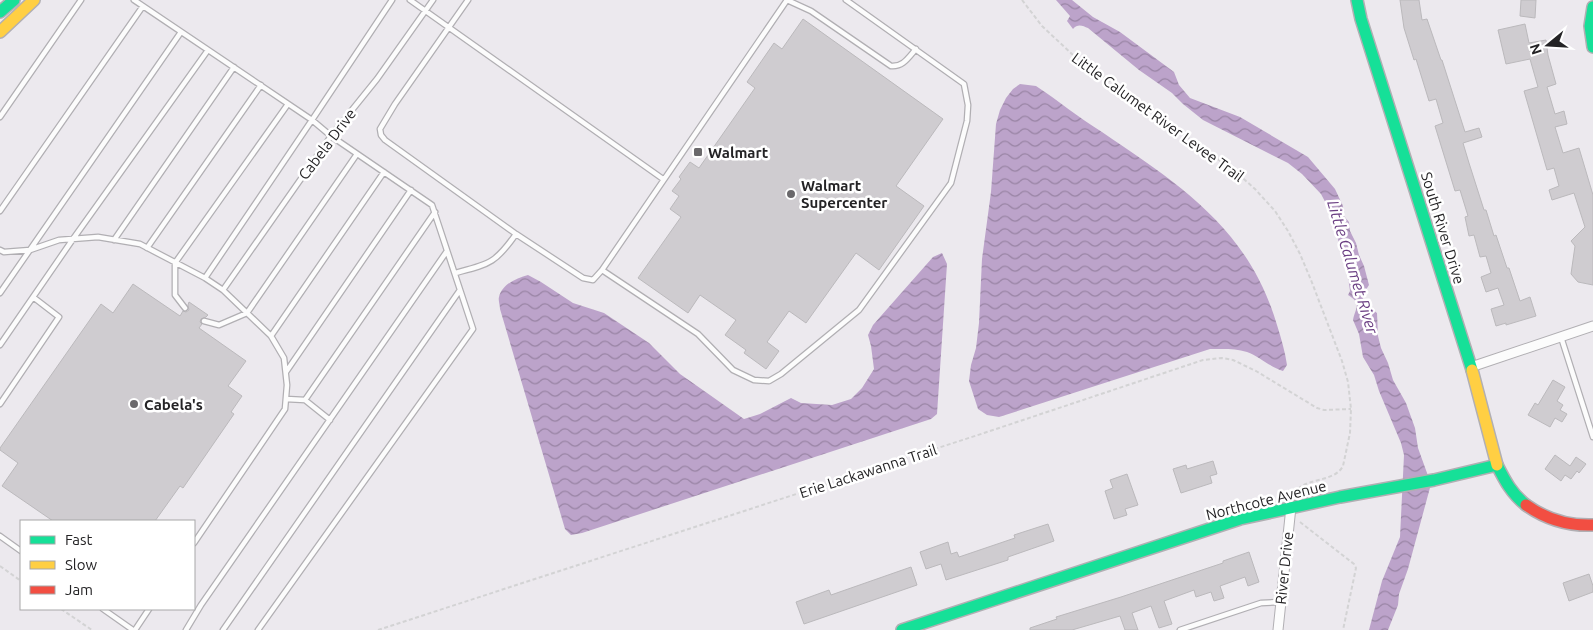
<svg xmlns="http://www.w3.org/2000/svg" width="1593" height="630" font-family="Ubuntu,sans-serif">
	<defs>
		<pattern id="water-waves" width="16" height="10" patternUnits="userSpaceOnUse" patternTransform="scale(1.25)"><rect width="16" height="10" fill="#bca3ca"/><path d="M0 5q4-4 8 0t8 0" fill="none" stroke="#9984a4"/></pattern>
	</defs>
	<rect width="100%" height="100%" fill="#ece9ee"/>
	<!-- water -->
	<path fill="url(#water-waves)" d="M 1056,0 L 1072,0 L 1093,17 L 1120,32 L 1174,72 L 1179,85 L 1190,98 L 1240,117 L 1308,157 L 1335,189 L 1343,206 L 1343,215 L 1349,222 L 1350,231 L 1356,243 L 1359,255 L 1364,266 L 1369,285 L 1362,296 L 1365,304 L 1377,313 L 1378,336 L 1381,348 L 1388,363 L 1393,380 L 1406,403 L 1415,428 L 1418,448 L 1431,484 L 1408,569 L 1399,594 L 1398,605 L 1388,630 L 1369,630 L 1382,581 L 1400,537 L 1404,455 L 1401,443 L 1379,391 L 1374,375 L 1363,357 L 1359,334 L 1353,320 C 1356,306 1362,304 1348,295 L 1350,291 L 1348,277 L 1331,213 L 1321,194 L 1302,174 L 1288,163 L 1203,120 L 1183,104 L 1172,93 L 1139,70 L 1088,28 C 1083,26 1078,23 1073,29 L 1067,21 L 1070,16 Z
		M 1020,84 L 1036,86 C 1059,101 1079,118 1102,132 C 1180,185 1249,229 1277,325 C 1281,338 1285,351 1287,365 L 1283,371 C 1268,366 1259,356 1247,352 C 1235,348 1222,349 1210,349 L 999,417 L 987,415 L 978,409 L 969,381 L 971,365 L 976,348 L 979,323 L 982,259 L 991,192 L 996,124 L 1000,110 L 1006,98 L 1013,89 Z
		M 942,253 L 947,264 L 937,414 L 931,419 L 582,533 L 571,535 L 565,529 L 500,309 C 500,305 498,300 499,297 C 502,284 517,278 528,275 L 541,282 L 573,303 L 604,313 L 649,343 L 680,374 L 744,419 L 760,414 L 791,398 L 801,403 L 832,405 L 851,399 L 862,388 L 874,369 L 871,346 L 868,335 L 873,325 L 933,257 Z"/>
	<!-- building -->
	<path fill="#cfccd0" stroke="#bbb9bc" d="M 1400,0 L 1419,0 L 1422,20 L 1427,19 L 1441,60 L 1442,60 L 1465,132 L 1479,128 L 1482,137 L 1463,143 L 1469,163 L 1484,210 L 1486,210 L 1494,236 L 1496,235 L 1507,268 L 1509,268 L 1520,301 L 1530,297 L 1536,316 L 1506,325 L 1506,323 L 1496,326 L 1491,309 L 1504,305 L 1498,288 L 1486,292 L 1481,277 L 1491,273 L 1486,256 L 1480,257 L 1474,235 L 1469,236 L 1465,217 L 1468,216 L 1460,190 L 1455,191 L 1435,126 L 1443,123 L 1436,99 L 1429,101 L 1416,59 L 1414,60 L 1404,28 Z
		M 1521,0 L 1536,0 L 1535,18 L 1520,16 Z
		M 803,19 L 943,119 L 896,186 L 924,206 L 879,270 L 856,253 L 806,323 L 789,311 L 767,342 L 779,351 L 766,369 L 744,353 L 746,350 L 725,335 L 736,320 L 700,295 L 688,313 L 638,278 L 681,217 L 670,209 L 679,196 L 672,191 L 681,179 L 679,177 L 690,162 L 699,168 L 755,88 L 747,82 L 774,43 L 782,49 Z
		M 1525,24 L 1529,43 L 1546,40 L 1548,55 L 1556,84 L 1547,87 L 1555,114 L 1564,111 L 1567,124 L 1555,127 L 1563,153 L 1579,148 L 1593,195 L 1593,285 L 1578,282 L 1571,274 L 1575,246 L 1571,241 L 1585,227 L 1574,193 L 1552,200 L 1549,190 L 1559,186 L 1554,168 L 1547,170 L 1524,91 L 1538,87 L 1530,59 L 1506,64 L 1498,30 Z
		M 133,284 L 180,316 L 183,311 L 186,312 L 189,310 L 188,305 L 189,302 L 208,315 L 206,317 L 201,319 L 200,322 L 202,324 L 199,328 L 246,361 L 228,386 L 242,396 L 231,412 L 234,414 L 183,488 L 180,486 L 155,521 L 53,521 L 2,486 L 18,463 L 0,450 L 0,448 L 101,304 L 113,313 Z
		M 1553,380 L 1565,387 L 1557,401 L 1563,405 L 1560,410 L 1567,414 L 1562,422 L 1555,418 L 1550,427 L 1528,415 L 1535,403 L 1538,405 Z
		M 1555,455 L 1570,466 L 1576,457 L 1586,464 L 1579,473 L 1577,471 L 1571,479 L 1565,475 L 1561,481 L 1545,469 Z
		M 1213,461 L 1217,474 L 1210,476 L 1212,483 L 1181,493 L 1173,469 L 1186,465 L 1187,469 Z
		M 1127,474 L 1138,505 L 1125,509 L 1127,515 L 1114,519 L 1105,491 L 1113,488 L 1110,480 Z
		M 1048,524 L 1054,541 L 1008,557 L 1008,560 L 946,580 L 941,564 L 926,569 L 920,552 L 948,542 L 951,554 L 957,552 L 959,557 L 1015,538 L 1014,535 Z
		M 1249,552 L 1259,582 L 1248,586 L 1245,577 L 1220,586 L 1224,598 L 1214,601 L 1211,592 L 1196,597 L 1194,590 L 1164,601 L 1172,624 L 1159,628 L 1151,606 L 1132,613 L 1138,630 L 1125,630 L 1120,616 L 1072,630 L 1030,630 L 1030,628 L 1057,619 L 1056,617 L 1121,597 L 1223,563 L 1223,561 Z
		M 911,567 L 917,585 L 804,624 L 796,602 L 829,590 L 831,595 Z
		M 1589,574 L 1593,586 L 1593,592 L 1569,601 L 1563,583 Z"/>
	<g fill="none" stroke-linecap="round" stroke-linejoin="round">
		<defs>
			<path id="lane" d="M 134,0 L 312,120 L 331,136 L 432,205 L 473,329 L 258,630
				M 410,0 L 663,179
				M 468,0 L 395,104 L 380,129 L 381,135 L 385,140 L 516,234 L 583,278 L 593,280 L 602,270 L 787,0
				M 787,0 L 811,11 L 891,66 C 903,67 908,58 916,49
				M 0,117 L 81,0
				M 0,211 L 143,6
				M 114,240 L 234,67
				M 147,248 L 261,85
				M 0,250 L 4,252 L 30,250 L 59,240 L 98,237 L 140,244 L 205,278 L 223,290 L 271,336 L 284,358 L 287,385 L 285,409 L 194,543
				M 602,270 L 698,334 L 733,370 L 754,380 L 769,381 L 781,374 L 859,310 L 951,183 L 967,121 L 968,105 L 964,84 L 846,0
				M 455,273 C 489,264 495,264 516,234
				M 205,278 L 312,120 L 392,0
				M 223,290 L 331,136 L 377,79 L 433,0
				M 0,293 L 181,32
				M 185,308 L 175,295 L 175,263 L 288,104
				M 204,321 L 219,325 L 247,313 L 357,154
				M 271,336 L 384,172
				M 1561,337 L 1593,437
				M 0,345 L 73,239 L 208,50
				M 286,372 L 411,190
				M 286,399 L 305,400 L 330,420
				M 305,400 L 435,212
				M 0,404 L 59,317 L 33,297
				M 0,536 L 21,551
				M 103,609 L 133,630
				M 135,630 L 149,609
				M 186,630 L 201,605 L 447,251
				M 223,630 L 460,290
				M 1180,630 L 1261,603 L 1280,602"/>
			<path id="street" d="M 1471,367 L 1593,326
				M 1278,630 L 1291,507"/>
			<path id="fast" d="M 1357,0 L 1361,19 L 1472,370
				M 1593,7 L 1590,26 L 1593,47
				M 0,12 L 14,0
				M 902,630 L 1240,519 L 1340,497 L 1434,480 L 1497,465 C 1505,481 1512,494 1526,505"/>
			<path id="slow" d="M 0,32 L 34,0
				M 1472,370 L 1497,465"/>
			<path id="jam" d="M 1526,505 C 1547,520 1568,526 1593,525"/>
		</defs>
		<!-- lane casing -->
		<use href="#lane" stroke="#b1afb3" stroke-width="7"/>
		<!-- street casing -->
		<use href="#street" stroke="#b1afb3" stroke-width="11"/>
		<!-- fast casing -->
		<use href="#fast" stroke="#b1afb3" stroke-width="14"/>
		<!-- slow casing -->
		<use href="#slow" stroke="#b1afb3" stroke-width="14"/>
		<!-- jam casing -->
		<use href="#jam" stroke="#b1afb3" stroke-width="14"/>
		<!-- path -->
		<path stroke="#d3d3d4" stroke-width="2" stroke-dasharray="4 2.5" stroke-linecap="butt" d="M 1022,0 L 1042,26 L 1073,55 L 1237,173 L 1255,189 L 1275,211 L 1288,231 L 1300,254 L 1311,280 L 1342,361 L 1348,382 L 1351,409 L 1350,433 L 1343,466 C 1334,484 1298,477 1296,495
			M 1300,522 L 1354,564 L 1356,568 L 1343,630
			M 0,566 L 21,581
			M 61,609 L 92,630
			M 378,630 L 984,433 L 1203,360 L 1222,358 L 1233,360 L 1256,371 L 1317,408 L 1324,410 L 1351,409"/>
		<!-- lane -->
		<use href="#lane" stroke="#fcfcfc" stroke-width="4.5"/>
		<!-- street -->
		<use href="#street" stroke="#fcfcfc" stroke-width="9"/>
		<!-- fast -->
		<use href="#fast" stroke="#16e098" stroke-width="11"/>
		<!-- slow -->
		<use href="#slow" stroke="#ffcf43" stroke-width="11"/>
		<!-- jam -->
		<use href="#jam" stroke="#f24e42" stroke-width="11"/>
	</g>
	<!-- markers -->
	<g fill="#6a686b" stroke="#fff" stroke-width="2">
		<rect x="693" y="147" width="10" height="10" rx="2.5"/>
		<circle cx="791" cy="194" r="5"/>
		<circle cx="134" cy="404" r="5"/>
	</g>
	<g text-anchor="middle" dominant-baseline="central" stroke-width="5" stroke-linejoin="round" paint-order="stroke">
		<!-- street labels -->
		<g font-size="15" fill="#242325" stroke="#fff">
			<text transform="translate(1158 117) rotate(36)">Little Calumet River Levee Trail</text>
			<text transform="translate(327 144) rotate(-53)">Cabela Drive</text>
			<text transform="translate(1443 228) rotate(73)">South River Drive</text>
			<text transform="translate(868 471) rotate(-18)">Erie Lackawanna Trail</text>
			<text transform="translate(1266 500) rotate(-14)">Northcote Avenue</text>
			<text transform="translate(1284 568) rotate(-84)">River Drive</text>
		</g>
		<!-- poi labels -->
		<g font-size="15" font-weight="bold" fill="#242325" stroke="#fff" text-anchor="start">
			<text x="708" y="152">Walmart</text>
			<text x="801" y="185">Walmart<tspan x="801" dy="17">Supercenter</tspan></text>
			<text x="144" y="404">Cabela's</text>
		</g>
		<!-- water labels -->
		<g font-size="16" font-style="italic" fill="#6a3e82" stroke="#fff">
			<text transform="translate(1353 267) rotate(73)">Little Calumet River</text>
		</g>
	</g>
	<!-- legend -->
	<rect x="20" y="520" width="175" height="90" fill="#ffffff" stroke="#a7a7a8"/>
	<rect x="30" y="536" width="25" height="8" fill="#16e098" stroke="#a7a7a8"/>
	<text x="65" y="545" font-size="15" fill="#242325">Fast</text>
	<rect x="30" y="561" width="25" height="8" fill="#ffcf43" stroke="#a7a7a8"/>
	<text x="65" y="570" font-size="15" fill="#242325">Slow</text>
	<rect x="30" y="586" width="25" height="8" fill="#f24e42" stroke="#a7a7a8"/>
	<text x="65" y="595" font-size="15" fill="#242325">Jam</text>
	<!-- north arrow -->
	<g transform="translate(1548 45) rotate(252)" stroke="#ffffff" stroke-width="4" paint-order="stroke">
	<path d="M0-4L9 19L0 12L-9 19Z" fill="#242325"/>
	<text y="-8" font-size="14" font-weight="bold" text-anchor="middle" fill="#242325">N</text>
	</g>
</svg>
